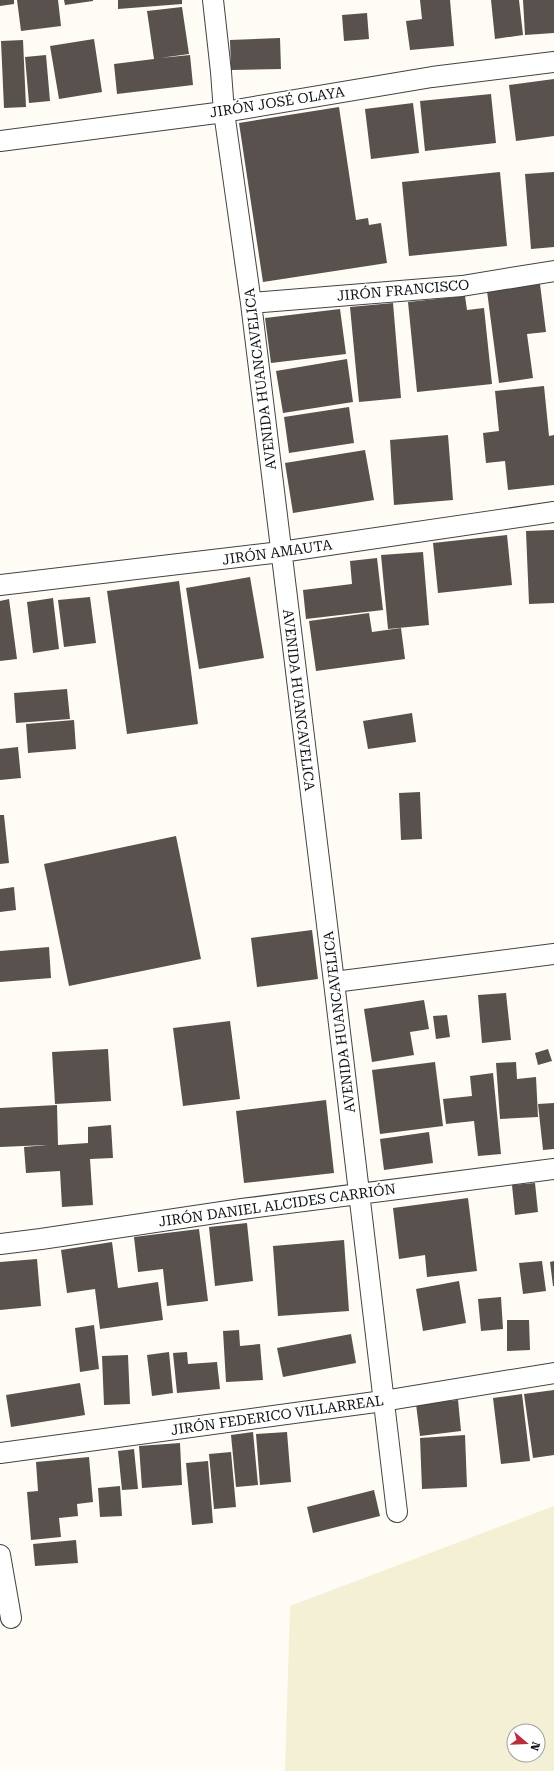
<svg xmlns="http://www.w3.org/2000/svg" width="554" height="1771" font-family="'Roboto Serif',serif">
	<rect width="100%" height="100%" fill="#fefcf4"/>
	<!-- farmland -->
	<path fill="#f4f0d5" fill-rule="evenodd" d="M 554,1506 L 554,1771 L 285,1771 L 290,1606 ZM 514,1731 L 538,1731 L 538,1755 L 514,1755 Z"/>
	<!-- building -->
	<path fill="#58514d" d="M 0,0 L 14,0 L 14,4 L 0,6 Z
		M 17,0 L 58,0 L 61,26 L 21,31 Z
		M 64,0 L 93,0 L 93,1 L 65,5 Z
		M 118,0 L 182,0 L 182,4 L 118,9 Z
		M 420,0 L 450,0 L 454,46 L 410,50 L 406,21 L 422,19 Z
		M 491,0 L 519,0 L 523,35 L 495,39 Z
		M 523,0 L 554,0 L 554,33 L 525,35 Z
		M 182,7 L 189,54 L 160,58 L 190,55 L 193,85 L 117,94 L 114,64 L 154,59 L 147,11 Z
		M 367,13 L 369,39 L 344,41 L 342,15 Z
		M 280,38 L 281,69 L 231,70 L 230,40 Z
		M 94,39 L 102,92 L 59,99 L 50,46 Z
		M 23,40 L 26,107 L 4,108 L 1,41 Z
		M 46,55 L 50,101 L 29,103 L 25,57 Z
		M 554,79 L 554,136 L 516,141 L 509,85 Z
		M 491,94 L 496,143 L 425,151 L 420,101 Z
		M 413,103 L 419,153 L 371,159 L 365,109 Z
		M 339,107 L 356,220 L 368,218 L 369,225 L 381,223 L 387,263 L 263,282 L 239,123 Z
		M 500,172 L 507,246 L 409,256 L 402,182 Z
		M 554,172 L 554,247 L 531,249 L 525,174 Z
		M 540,284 L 546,332 L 527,334 L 533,378 L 499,383 L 487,291 Z
		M 465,296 L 467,310 L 484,308 L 492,384 L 417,392 L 408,302 Z
		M 393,303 L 401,398 L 359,402 L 350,307 Z
		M 340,309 L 346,354 L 271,363 L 265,318 Z
		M 347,359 L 353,402 L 283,413 L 276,371 Z
		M 544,386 L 549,436 L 554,435 L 554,485 L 508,490 L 505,461 L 486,463 L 483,433 L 499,431 L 495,391 Z
		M 349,407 L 354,443 L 289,453 L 284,417 Z
		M 448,435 L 453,500 L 394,505 L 390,440 Z
		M 365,450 L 374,500 L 293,513 L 285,463 Z
		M 554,530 L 554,603 L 529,604 L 526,531 Z
		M 507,535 L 512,585 L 438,593 L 433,543 Z
		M 423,552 L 429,625 L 388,629 L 381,555 Z
		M 377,558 L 383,610 L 306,619 L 303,590 L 352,584 L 350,561 Z
		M 250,577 L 264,658 L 199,669 L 186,588 Z
		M 179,581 L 198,724 L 127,734 L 107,591 Z
		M 90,597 L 96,643 L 64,647 L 58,600 Z
		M 53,598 L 59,649 L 33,653 L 27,602 Z
		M 9,599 L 17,659 L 0,661 L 0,601 Z
		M 369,613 L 372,632 L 401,628 L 405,659 L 316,671 L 309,621 Z
		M 67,689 L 70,719 L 16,723 L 14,693 Z
		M 412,713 L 416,742 L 368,749 L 363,721 Z
		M 74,720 L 76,749 L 28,753 L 26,724 Z
		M 18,747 L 21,778 L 0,780 L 0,749 Z
		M 420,792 L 422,839 L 401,840 L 399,793 Z
		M 0,815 L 4,815 L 9,863 L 0,864 Z
		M 176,836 L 201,959 L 69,986 L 44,864 Z
		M 14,887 L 16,910 L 0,912 L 0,889 Z
		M 312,930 L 318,979 L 257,987 L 251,938 Z
		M 49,947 L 51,978 L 0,982 L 0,951 Z
		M 506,993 L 511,1040 L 482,1043 L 478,995 Z
		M 424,1000 L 429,1029 L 410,1032 L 414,1055 L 372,1062 L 364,1009 Z
		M 447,1015 L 450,1037 L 436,1039 L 433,1016 Z
		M 230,1021 L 240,1099 L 183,1106 L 173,1028 Z
		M 108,1049 L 111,1101 L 55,1104 L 52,1052 Z
		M 548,1049 L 552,1061 L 538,1065 L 535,1053 Z
		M 435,1062 L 443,1126 L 380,1134 L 372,1070 Z
		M 516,1062 L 517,1079 L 536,1077 L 538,1117 L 500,1119 L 496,1063 Z
		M 493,1073 L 501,1154 L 478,1156 L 474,1121 L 446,1124 L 443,1099 L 472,1096 L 470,1076 Z
		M 326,1100 L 334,1173 L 244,1183 L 236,1111 Z
		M 554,1103 L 554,1149 L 543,1150 L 538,1104 Z
		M 57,1105 L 58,1145 L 88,1143 L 88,1127 L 111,1125 L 113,1158 L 90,1159 L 93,1205 L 62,1207 L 60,1171 L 26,1173 L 24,1147 L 47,1145 L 0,1147 L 0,1108 Z
		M 429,1132 L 433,1163 L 384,1170 L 380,1139 Z
		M 535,1183 L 538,1212 L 515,1215 L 512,1185 Z
		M 468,1198 L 477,1271 L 427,1277 L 425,1255 L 399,1259 L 393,1208 Z
		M 247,1223 L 253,1281 L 215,1286 L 209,1227 Z
		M 199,1229 L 208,1301 L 167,1306 L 163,1269 L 138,1272 L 134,1237 Z
		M 344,1240 L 349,1311 L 278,1316 L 273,1246 Z
		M 112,1242 L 118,1288 L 158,1282 L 163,1320 L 100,1329 L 95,1289 L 67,1293 L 61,1250 Z
		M 37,1259 L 41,1306 L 0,1310 L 0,1262 Z
		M 542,1261 L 546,1291 L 523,1294 L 519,1263 Z
		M 554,1261 L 554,1286 L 553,1286 L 550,1262 Z
		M 459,1281 L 466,1323 L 423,1331 L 416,1289 Z
		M 501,1297 L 503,1329 L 481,1331 L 478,1299 Z
		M 507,1320 L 529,1320 L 530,1350 L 507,1351 Z
		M 94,1325 L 99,1369 L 80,1372 L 75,1328 Z
		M 239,1330 L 240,1346 L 260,1344 L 263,1380 L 226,1382 L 223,1331 Z
		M 351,1334 L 356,1363 L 283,1377 L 277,1348 Z
		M 169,1352 L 173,1393 L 152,1396 L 147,1355 Z
		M 187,1352 L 188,1364 L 217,1362 L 220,1389 L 177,1393 L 173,1353 Z
		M 128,1355 L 130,1404 L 104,1405 L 102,1356 Z
		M 80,1383 L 85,1415 L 11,1427 L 6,1395 Z
		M 554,1390 L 554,1455 L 533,1458 L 524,1394 Z
		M 522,1394 L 530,1461 L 501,1464 L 493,1398 Z
		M 458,1400 L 461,1431 L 420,1436 L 416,1404 Z
		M 253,1432 L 258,1485 L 236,1487 L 231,1435 Z
		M 287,1432 L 291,1482 L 260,1485 L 256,1434 Z
		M 465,1435 L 467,1487 L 422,1489 L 420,1438 Z
		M 180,1443 L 182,1485 L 142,1488 L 139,1446 Z
		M 134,1449 L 138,1489 L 122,1490 L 118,1451 Z
		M 231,1452 L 236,1507 L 214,1509 L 209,1454 Z
		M 89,1457 L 93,1502 L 77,1504 L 78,1516 L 59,1518 L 61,1537 L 31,1540 L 27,1492 L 38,1491 L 36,1462 Z
		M 208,1461 L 213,1523 L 192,1525 L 186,1463 Z
		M 120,1486 L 122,1516 L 100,1517 L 98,1488 Z
		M 374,1490 L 380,1516 L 313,1533 L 307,1507 Z
		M 76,1540 L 78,1563 L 35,1566 L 33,1544 Z"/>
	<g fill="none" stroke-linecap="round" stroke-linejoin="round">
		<defs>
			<path id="street" d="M 213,0 L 221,72 L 224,112 L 251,303 L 334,982 L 397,1512
				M 0,141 L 224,112 L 432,77 L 554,62
				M 251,303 L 462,286 L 554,271
				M 0,585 L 281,552 L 554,512
				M 334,982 L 554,954
				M 0,1244 L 41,1239 L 242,1209 L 554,1169
				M 0,1453 L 383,1401 L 554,1373
				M 0,1555 L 11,1618"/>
		</defs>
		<!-- street casing -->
		<use href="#street" stroke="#434343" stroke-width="22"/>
		<!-- street -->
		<use href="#street" stroke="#fff" stroke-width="20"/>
	</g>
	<g text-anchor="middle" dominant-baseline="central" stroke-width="4" stroke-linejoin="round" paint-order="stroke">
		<!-- street labels -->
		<g font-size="14" fill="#101010" stroke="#fff">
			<text transform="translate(277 102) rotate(-9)">JIRÓN JOSÉ OLAYA</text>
			<text transform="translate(403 290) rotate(-5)">JIRÓN FRANCISCO</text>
			<text transform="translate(260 379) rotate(-97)">AVENIDA HUANCAVELICA</text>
			<text transform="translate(277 552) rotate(-8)">JIRÓN AMAUTA</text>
			<text transform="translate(299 700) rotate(83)">AVENIDA HUANCAVELICA</text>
			<text transform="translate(339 1022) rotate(-97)">AVENIDA HUANCAVELICA</text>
			<text transform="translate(277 1205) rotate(-8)">JIRÓN DANIEL ALCIDES CARRIÓN</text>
			<text transform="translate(277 1415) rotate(-8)">JIRÓN FEDERICO VILLARREAL</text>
		</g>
	</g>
	<!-- north arrow -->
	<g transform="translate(526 1743) rotate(109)"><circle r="19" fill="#ffffff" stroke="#9f9f9f"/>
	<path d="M0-3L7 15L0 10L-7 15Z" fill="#b92f3b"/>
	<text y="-6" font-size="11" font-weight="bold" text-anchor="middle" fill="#101010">N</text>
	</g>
</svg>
